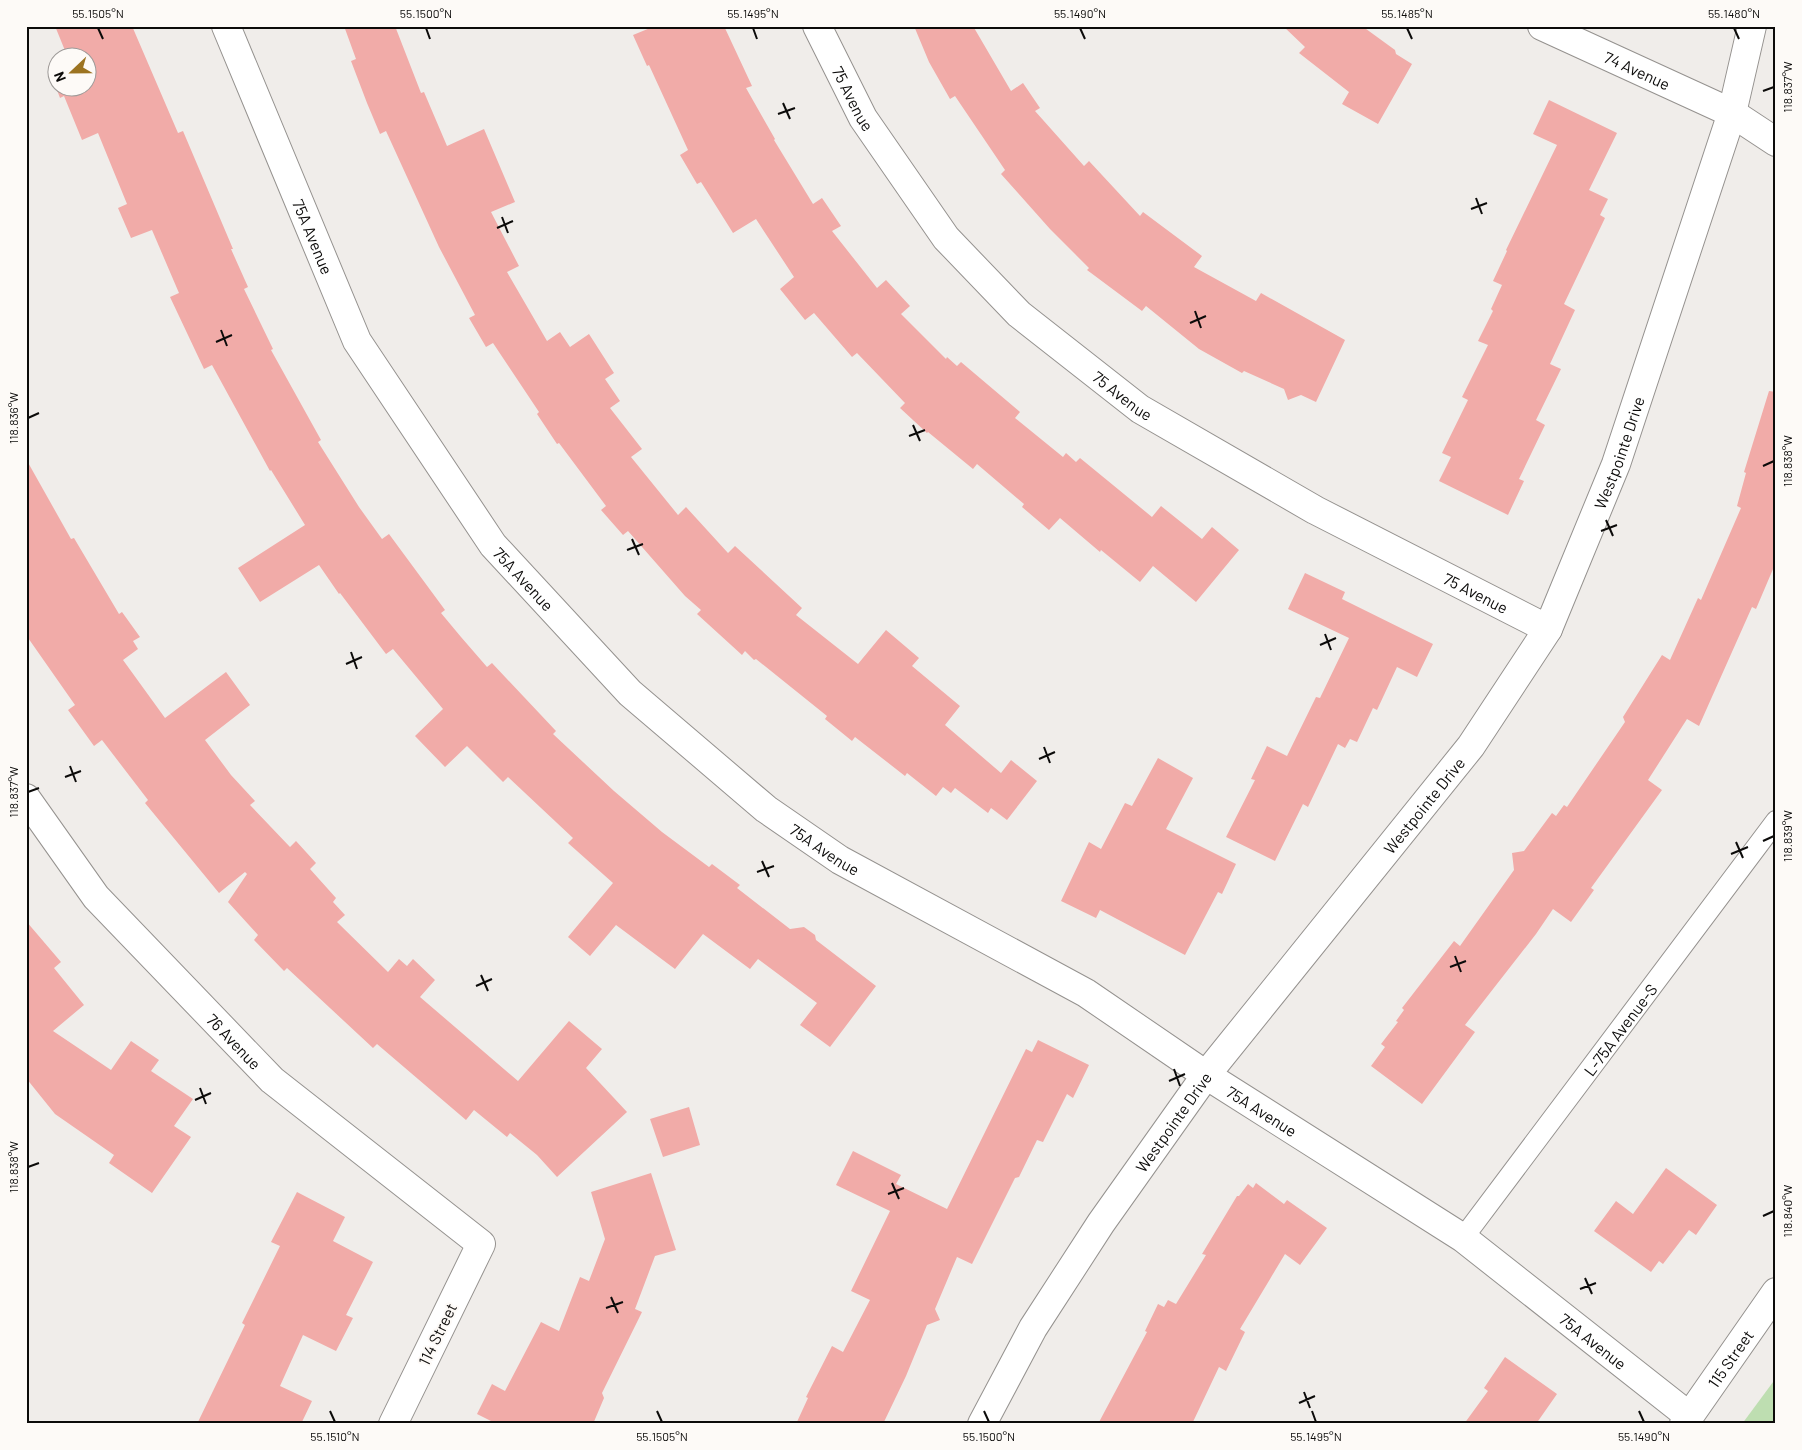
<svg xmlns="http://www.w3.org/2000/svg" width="1802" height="1450" font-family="Barlow,sans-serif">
	<rect width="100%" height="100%" fill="#f0edea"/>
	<!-- green -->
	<path fill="#bedeb1" d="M 1776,1378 L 1776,1424 L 1742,1424 Z"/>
	<!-- building -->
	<path fill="#f1aba8" d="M 55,26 L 132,26 L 178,133 L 183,131 L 233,249 L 231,249 L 248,287 L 244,289 L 273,349 L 271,350 L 321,440 L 318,442 L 359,507 L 382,539 L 389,534 L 445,610 L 441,613 L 461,637 L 487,667 L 492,663 L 556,731 L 553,734 L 614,791 L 662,832 L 709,867 L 712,864 L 740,885 L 737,888 L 790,929 L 804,927 L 815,935 L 816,940 L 876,986 L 830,1047 L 800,1025 L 817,1003 L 758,959 L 750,969 L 703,934 L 675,969 L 616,925 L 590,956 L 568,937 L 613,883 L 568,843 L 573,838 L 508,777 L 503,782 L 467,746 L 445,767 L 415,736 L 443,709 L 393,649 L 386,654 L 340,593 L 339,594 L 319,565 L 260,602 L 238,568 L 305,525 L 271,470 L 270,471 L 212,365 L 204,369 L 170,297 L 179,293 L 152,230 L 131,238 L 118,208 L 127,204 L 98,133 L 82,140 L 64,96 L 60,98 L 48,66 L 58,63 L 58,88 L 88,88 L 88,58 L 68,58 Z
		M 344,26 L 395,26 L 421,93 L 424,92 L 447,146 L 484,129 L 515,202 L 491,212 L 519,266 L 507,272 L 547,341 L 560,332 L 570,347 L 589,334 L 614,373 L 605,379 L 620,401 L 610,408 L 642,449 L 631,457 L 678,515 L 686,507 L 728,553 L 735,546 L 802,608 L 796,615 L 858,664 L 886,630 L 919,658 L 912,666 L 960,706 L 945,725 L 1001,773 L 1011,760 L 1037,781 L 1007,820 L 991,808 L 988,813 L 955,788 L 951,793 L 943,787 L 936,796 L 907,773 L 905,776 L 855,737 L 852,741 L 825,719 L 827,716 L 756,659 L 754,660 L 745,651 L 742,655 L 697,614 L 701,610 L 685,596 L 628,531 L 623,535 L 601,510 L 606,506 L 559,443 L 557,444 L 537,414 L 539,412 L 493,343 L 486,347 L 469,318 L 475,315 L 439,247 L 386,131 L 380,134 L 367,103 L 351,61 L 356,59 Z
		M 655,26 L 724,26 L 752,86 L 746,88 L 775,139 L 774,140 L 813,204 L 822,198 L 841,226 L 832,231 L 877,288 L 886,280 L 910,306 L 901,314 L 946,359 L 947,357 L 957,366 L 961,362 L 1020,412 L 1015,418 L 1063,457 L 1066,453 L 1076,462 L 1080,458 L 1152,517 L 1161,506 L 1202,539 L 1212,527 L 1239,550 L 1196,602 L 1153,566 L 1140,582 L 1101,550 L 1100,552 L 1060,518 L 1049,530 L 1022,507 L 1024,504 L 977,464 L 973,469 L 928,432 L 927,433 L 900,408 L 905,403 L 857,353 L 852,357 L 814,313 L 805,320 L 780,289 L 794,277 L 756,219 L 733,233 L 701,182 L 697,184 L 680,155 L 688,150 L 649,65 L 647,66 L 633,35 Z
		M 914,26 L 973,26 L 1011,91 L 1023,83 L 1040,108 L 1035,111 L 1084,166 L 1089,161 L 1140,216 L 1143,212 L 1202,256 L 1194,267 L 1256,301 L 1261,293 L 1345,340 L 1316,402 L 1301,395 L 1288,400 L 1284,389 L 1244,371 L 1242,373 L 1199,349 L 1146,306 L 1142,311 L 1087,270 L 1089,268 L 1050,229 L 1001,174 L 1005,170 L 955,96 L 950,99 L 929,62 Z
		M 1283,26 L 1362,26 L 1395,50 L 1396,54 L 1412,64 L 1378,124 L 1342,104 L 1349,92 L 1299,53 L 1305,47 Z
		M 1549,100 L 1617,133 L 1589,190 L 1608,199 L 1600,215 L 1605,218 L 1564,304 L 1575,310 L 1550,364 L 1561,369 L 1536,420 L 1545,425 L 1519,479 L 1524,481 L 1508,515 L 1439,481 L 1451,457 L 1442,453 L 1468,400 L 1462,397 L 1488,345 L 1478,341 L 1493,311 L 1491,309 L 1502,285 L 1493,281 L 1507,251 L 1506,250 L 1557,145 L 1533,134 Z
		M 1769,391 L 1776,392 L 1776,562 L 1756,609 L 1752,607 L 1699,726 L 1687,719 L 1648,780 L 1662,790 L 1591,888 L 1594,890 L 1571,922 L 1553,909 L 1536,934 L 1465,1025 L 1475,1032 L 1422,1104 L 1371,1066 L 1385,1047 L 1381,1044 L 1398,1022 L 1396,1021 L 1404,1010 L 1402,1008 L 1454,941 L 1460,946 L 1514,870 L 1512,853 L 1524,851 L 1552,813 L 1556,816 L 1564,805 L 1567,807 L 1625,722 L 1623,717 L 1662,655 L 1670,660 L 1698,598 L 1701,600 L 1741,508 L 1737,506 L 1746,473 L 1744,472 Z
		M 26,459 L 71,539 L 74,538 L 119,614 L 122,612 L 140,637 L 133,641 L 138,649 L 123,660 L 165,718 L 226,672 L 250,705 L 205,740 L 231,775 L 255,801 L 250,805 L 290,847 L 296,841 L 316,863 L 310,869 L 336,898 L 333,902 L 345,915 L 337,922 L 388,972 L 399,959 L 407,966 L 413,959 L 435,980 L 420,997 L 518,1081 L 569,1021 L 602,1049 L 586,1068 L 627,1112 L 557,1177 L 537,1155 L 510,1133 L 507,1137 L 474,1110 L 466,1120 L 377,1044 L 373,1048 L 287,968 L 284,971 L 254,940 L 258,935 L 228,902 L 247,874 L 245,872 L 219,893 L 145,803 L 148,800 L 102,740 L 94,746 L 68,710 L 75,705 L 26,635 Z
		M 1305,573 L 1345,592 L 1342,599 L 1433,644 L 1417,677 L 1397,667 L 1377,710 L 1373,708 L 1357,742 L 1350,739 L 1345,748 L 1338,744 L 1308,807 L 1303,804 L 1275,861 L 1226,837 L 1255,780 L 1251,779 L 1267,746 L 1287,756 L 1316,697 L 1320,698 L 1349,638 L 1288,609 Z
		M 1158,758 L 1193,778 L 1166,829 L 1236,864 L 1222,894 L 1218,892 L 1185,955 L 1100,910 L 1096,918 L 1061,901 L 1089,842 L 1101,849 L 1125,803 L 1132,806 Z
		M 26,921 L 61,962 L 54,968 L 84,1005 L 53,1031 L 111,1070 L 131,1041 L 159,1060 L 151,1071 L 193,1099 L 174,1126 L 191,1137 L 152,1193 L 109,1163 L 114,1155 L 55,1114 L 26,1078 Z
		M 1038,1040 L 1089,1065 L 1073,1098 L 1067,1094 L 1043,1142 L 1037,1140 L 1019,1177 L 1015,1178 L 972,1264 L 957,1257 L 935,1309 L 940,1320 L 927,1325 L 906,1376 L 883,1424 L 796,1424 L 808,1398 L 806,1397 L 832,1346 L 843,1352 L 870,1300 L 851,1291 L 890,1211 L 836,1185 L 853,1151 L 901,1175 L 896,1184 L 947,1209 L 1026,1049 L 1032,1052 Z
		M 689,1107 L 700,1145 L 663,1157 L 650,1119 Z
		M 1666,1168 L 1717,1205 L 1696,1235 L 1689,1230 L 1663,1264 L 1659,1261 L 1651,1272 L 1594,1231 L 1616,1201 L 1633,1214 Z
		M 651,1173 L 676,1250 L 655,1256 L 635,1309 L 642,1312 L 602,1393 L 604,1398 L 593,1424 L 497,1424 L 477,1414 L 492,1384 L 505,1391 L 541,1322 L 559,1331 L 580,1277 L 589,1281 L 605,1239 L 591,1192 Z
		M 1256,1183 L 1284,1204 L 1287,1200 L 1327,1228 L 1300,1265 L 1285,1254 L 1240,1329 L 1245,1332 L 1226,1371 L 1219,1367 L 1192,1424 L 1098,1424 L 1147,1332 L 1145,1331 L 1158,1304 L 1164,1307 L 1168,1300 L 1176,1304 L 1206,1255 L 1202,1254 L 1237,1196 L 1239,1196 L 1248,1184 L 1253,1188 Z
		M 297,1192 L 345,1217 L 333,1241 L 373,1262 L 346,1315 L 353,1318 L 336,1351 L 303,1335 L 280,1386 L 312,1401 L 301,1424 L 197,1424 L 245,1325 L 242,1323 L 280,1246 L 271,1242 Z
		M 1505,1357 L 1557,1394 L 1536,1424 L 1464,1424 L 1488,1391 L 1484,1388 Z"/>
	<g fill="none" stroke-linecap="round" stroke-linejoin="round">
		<defs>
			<g id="service">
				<path id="s1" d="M 1463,1238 L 1776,821"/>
			</g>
			<g id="minor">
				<path id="s2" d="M 226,26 L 357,341 L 493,545 L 630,693 L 766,809 L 840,860 L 1086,993 L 1206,1075 L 1463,1238 L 1689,1416"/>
				<path id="s3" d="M 817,26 L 863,118 L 946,238 L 1019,314 L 1140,409 L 1315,510 L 1548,629"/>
				<path id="s4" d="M 1542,26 L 1732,113"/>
				<path id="s5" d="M 26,798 L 96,897 L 272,1080 L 481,1244 L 393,1424"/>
				<path id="s6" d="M 1684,1424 L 1776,1292"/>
			</g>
			<g id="tertiary">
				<path d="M 1732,113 L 1776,142"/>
				<path id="s7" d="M 982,1424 L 1033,1328 L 1101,1223 L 1206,1075 L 1471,746 L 1548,629 L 1616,464 L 1732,113 L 1752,26"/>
			</g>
		</defs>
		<!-- service casing -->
		<use href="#service" stroke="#95928f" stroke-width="22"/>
		<!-- minor casing -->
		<use href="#minor" stroke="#95928f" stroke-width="30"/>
		<!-- tertiary casing -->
		<use href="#tertiary" stroke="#95928f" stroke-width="30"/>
		<!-- service -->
		<use href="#service" stroke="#fff" stroke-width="20"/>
		<!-- minor -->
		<use href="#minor" stroke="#fff" stroke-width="28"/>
		<!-- tertiary -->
		<use href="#tertiary" stroke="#fff" stroke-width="28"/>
	</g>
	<!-- ticks -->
	<path fill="none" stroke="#0c0b0a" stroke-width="2" d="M 98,28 L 103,39M 426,28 L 430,39M 753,28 L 757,39M 1080,28 L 1085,39M 1407,28 L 1412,39M 1734,28 L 1739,39M 1763,91 L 1774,87M 783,103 L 790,119M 778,114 L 795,108M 1476,198 L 1482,214M 1471,209 L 1487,203M 502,217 L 508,233M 497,228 L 513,221M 1195,311 L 1201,328M 1190,323 L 1206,316M 221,330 L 227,346M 216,342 L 232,335M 28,418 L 39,413M 913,425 L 920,441M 909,436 L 925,430M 1763,466 L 1774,461M 1606,520 L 1613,536M 1601,531 L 1617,525M 632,539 L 639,555M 627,550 L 643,544M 1325,634 L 1331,650M 1320,645 L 1336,638M 351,652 L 357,669M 346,664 L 362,657M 1044,747 L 1050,763M 1039,759 L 1055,752M 70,766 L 76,782M 65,777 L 81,771M 28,792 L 39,788M 1763,841 L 1774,836M 1736,842 L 1743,858M 1731,854 L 1748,847M 762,861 L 769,877M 757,872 L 774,866M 1455,956 L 1461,972M 1450,967 L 1466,961M 481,975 L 488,991M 476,986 L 492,979M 1174,1069 L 1180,1086M 1169,1081 L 1185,1074M 200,1088 L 206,1104M 195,1100 L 211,1093M 28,1167 L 39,1163M 892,1183 L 899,1199M 888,1194 L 904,1188M 1763,1216 L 1774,1211M 1585,1278 L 1592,1294M 1580,1289 L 1596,1283M 611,1297 L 618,1313M 606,1308 L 623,1302M 1304,1392 L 1310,1408M 1299,1403 L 1315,1396M 330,1411 L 335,1422M 657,1411 L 662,1422M 984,1411 L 989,1422M 1312,1411 L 1316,1422M 1639,1411 L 1644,1422"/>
	<g text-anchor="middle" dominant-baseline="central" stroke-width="4" stroke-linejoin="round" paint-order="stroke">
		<!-- street labels -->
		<g font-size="16" fill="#0c0b0a" stroke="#fdfaf7">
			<text stroke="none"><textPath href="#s4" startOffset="105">74 Avenue</textPath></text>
			<text stroke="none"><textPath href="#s3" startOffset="81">75 Avenue</textPath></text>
			<text stroke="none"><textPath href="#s2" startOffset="228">75A Avenue</textPath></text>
			<text stroke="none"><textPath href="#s3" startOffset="486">75 Avenue</textPath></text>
			<text stroke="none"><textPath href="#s7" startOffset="1168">Westpointe Drive</textPath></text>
			<text stroke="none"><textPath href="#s2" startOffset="632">75A Avenue</textPath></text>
			<text stroke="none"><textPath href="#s3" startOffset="891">75 Avenue</textPath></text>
			<text stroke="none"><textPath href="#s7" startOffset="762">Westpointe Drive</textPath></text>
			<text stroke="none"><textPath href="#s2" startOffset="1038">75A Avenue</textPath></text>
			<text stroke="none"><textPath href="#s1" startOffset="261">L-75A Avenue-S</textPath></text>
			<text stroke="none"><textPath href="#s5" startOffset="321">76 Avenue</textPath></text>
			<text stroke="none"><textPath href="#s2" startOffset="1548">75A Avenue</textPath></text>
			<text stroke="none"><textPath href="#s7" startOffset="358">Westpointe Drive</textPath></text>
			<text transform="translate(437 1334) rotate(-64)">114 Street</text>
			<text stroke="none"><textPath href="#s2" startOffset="1952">75A Avenue</textPath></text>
			<text stroke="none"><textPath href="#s6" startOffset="80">115 Street</textPath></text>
		</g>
	</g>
	<!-- border -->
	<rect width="1802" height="1450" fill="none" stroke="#fdfaf7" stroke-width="55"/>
	<!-- north arrow -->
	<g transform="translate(72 72) rotate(248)"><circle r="24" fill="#fdfaf7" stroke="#9d9a98"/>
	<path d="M0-4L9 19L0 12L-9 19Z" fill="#9c7321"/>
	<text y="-8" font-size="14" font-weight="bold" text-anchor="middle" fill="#0c0b0a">N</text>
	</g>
	<rect x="28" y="28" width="1746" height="1394" fill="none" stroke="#0c0b0a" stroke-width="2"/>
	<g font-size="12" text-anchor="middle" fill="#0c0b0a">
		<text x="98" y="18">55.1505°N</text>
		<text x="426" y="18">55.1500°N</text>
		<text x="753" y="18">55.1495°N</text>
		<text x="1080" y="18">55.1490°N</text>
		<text x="1407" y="18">55.1485°N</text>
		<text x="1734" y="18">55.1480°N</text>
		<text transform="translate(1788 87) rotate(-90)" y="4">118.837°W</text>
		<text transform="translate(14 418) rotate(-90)" y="4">118.836°W</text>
		<text transform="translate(1788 461) rotate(-90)" y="4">118.838°W</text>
		<text transform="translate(14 792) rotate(-90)" y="4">118.837°W</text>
		<text transform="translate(1788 836) rotate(-90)" y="4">118.839°W</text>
		<text transform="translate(14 1167) rotate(-90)" y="4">118.838°W</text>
		<text transform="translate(1788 1211) rotate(-90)" y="4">118.840°W</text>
		<text x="335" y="1441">55.1510°N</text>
		<text x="662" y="1441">55.1505°N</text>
		<text x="989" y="1441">55.1500°N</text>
		<text x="1316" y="1441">55.1495°N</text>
		<text x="1644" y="1441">55.1490°N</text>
	</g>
</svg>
